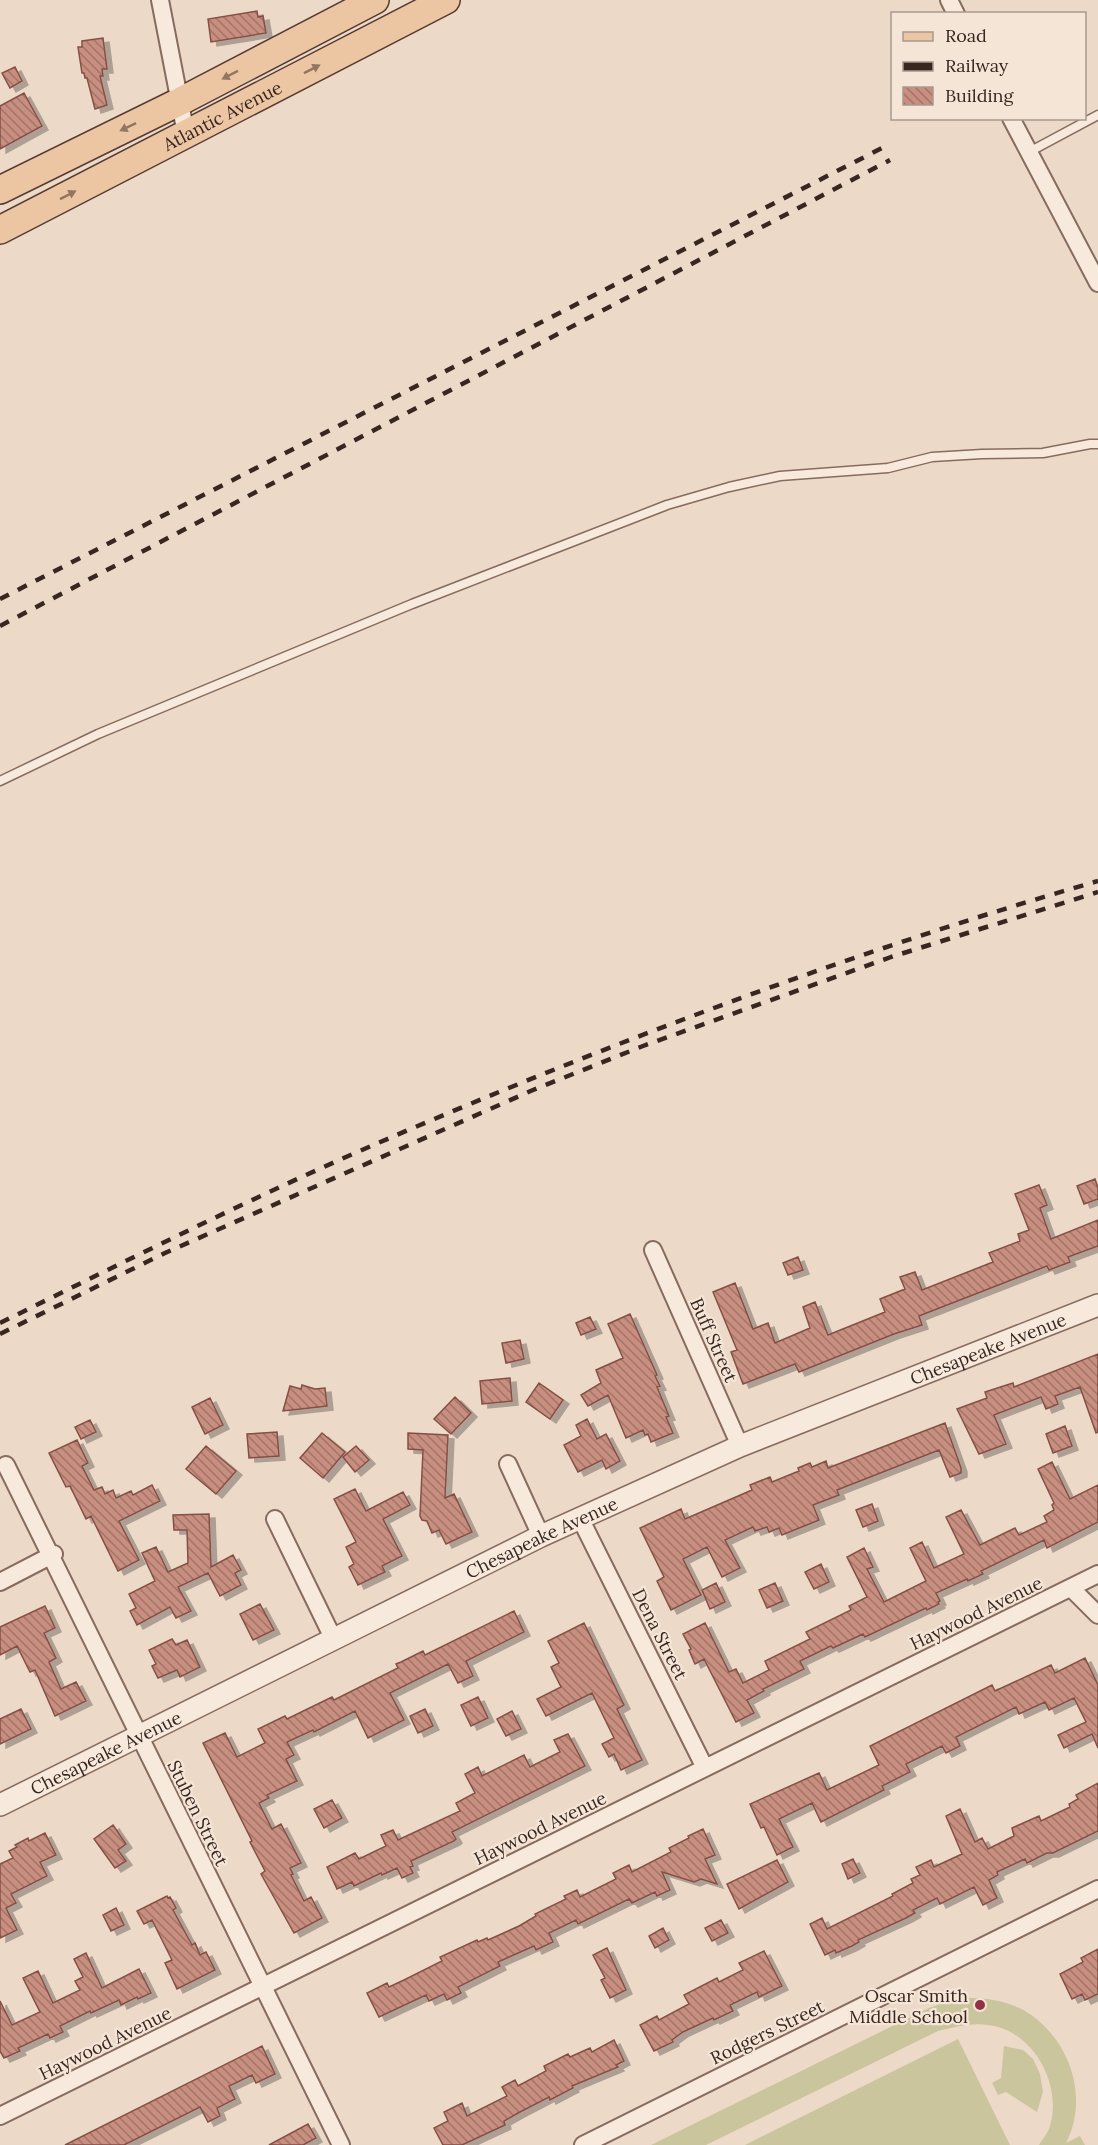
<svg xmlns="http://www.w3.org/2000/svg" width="1098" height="2145" font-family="Lora,serif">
	<defs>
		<pattern id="building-back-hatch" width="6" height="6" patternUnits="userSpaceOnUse" patternTransform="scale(1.5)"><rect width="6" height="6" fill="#c88e80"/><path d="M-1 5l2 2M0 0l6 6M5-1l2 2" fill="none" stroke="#a37468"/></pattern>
		<filter id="shadow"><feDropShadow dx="6" dy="4" stdDeviation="0" flood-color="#0004"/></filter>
	</defs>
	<rect width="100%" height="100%" fill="#ecd9c8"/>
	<!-- pitch -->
	<path fill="#cac59c" d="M 967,1998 C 988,1998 1007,2001 1025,2011 C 1069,2037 1090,2097 1066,2143 L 1080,2136 L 1085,2145 L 1039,2145 C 1042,2140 1047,2134 1049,2129 C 1063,2090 1038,2038 998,2027 C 977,2021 959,2026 938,2031 L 706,2145 L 651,2145 L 929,2008 L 948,2001 Z
		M 958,2039 L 1010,2145 L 745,2145 Z
		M 1004,2046 L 1023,2050 L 1033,2059 L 1040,2074 L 1043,2092 L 1037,2112 L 1006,2092 L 998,2095 L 992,2083 L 1001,2078 Z"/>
	<!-- building -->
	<path fill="url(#building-back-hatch)" stroke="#855045" stroke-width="1.5" filter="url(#shadow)" d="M 257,11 L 258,17 L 263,16 L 266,33 L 211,42 L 208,19 Z
		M 103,38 L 107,69 L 102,69 L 103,76 L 100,76 L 107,105 L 95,109 L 87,78 L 85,78 L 84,73 L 82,73 L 78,47 L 82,47 L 82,41 Z
		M 15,67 L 22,81 L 10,88 L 2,73 Z
		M 24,93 L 42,126 L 0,149 L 0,106 Z
		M 1095,1179 L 1098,1188 L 1098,1199 L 1084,1204 L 1077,1186 Z
		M 1039,1185 L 1047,1205 L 1040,1208 L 1051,1239 L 1098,1220 L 1098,1246 L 1068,1257 L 1070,1262 L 1049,1270 L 1047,1266 L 919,1316 L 922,1325 L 894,1334 L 799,1372 L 795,1364 L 743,1384 L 731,1352 L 737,1350 L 713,1292 L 735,1283 L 753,1329 L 768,1323 L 775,1343 L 810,1328 L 803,1307 L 815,1302 L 828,1335 L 885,1312 L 880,1299 L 905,1289 L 900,1277 L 915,1272 L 922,1290 L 993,1262 L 989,1253 L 1020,1241 L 1018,1234 L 1029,1230 L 1015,1194 Z
		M 798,1257 L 803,1270 L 788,1275 L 783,1263 Z
		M 630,1314 L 657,1375 L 655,1376 L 660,1386 L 657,1387 L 669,1416 L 666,1417 L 673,1433 L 651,1442 L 648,1434 L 645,1435 L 643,1430 L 626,1438 L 608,1395 L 588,1406 L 581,1395 L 601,1383 L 596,1370 L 623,1358 L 608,1324 Z
		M 590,1317 L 596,1329 L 581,1335 L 576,1323 Z
		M 520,1340 L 524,1359 L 506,1363 L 502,1343 Z
		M 1098,1354 L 1098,1432 L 1096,1433 L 1080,1387 L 1055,1396 L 1058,1404 L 1046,1409 L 1041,1397 L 994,1415 L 1006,1444 L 979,1454 L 957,1409 L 987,1398 L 985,1392 L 1013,1383 L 1014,1387 Z
		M 510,1378 L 512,1401 L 482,1404 L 480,1381 Z
		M 539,1383 L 563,1400 L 550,1419 L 526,1402 Z
		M 302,1385 L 315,1389 L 325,1388 L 327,1406 L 283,1411 L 290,1386 L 301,1389 Z
		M 455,1397 L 471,1413 L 451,1434 L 434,1419 Z
		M 210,1398 L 223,1425 L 205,1434 L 192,1407 Z
		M 587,1419 L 597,1439 L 606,1434 L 620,1461 L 606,1469 L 602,1460 L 578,1472 L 564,1445 L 581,1436 L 576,1425 Z
		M 90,1420 L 96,1432 L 81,1439 L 75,1427 Z
		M 945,1423 L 961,1468 L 961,1473 L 950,1477 L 939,1450 L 837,1490 L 839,1495 L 813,1505 L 819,1520 L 782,1535 L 779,1528 L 769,1532 L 767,1527 L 755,1531 L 753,1527 L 725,1540 L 740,1568 L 722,1577 L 707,1547 L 683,1559 L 701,1595 L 671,1610 L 657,1581 L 664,1577 L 640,1528 L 681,1509 L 685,1519 L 752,1490 L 750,1485 L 770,1477 L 772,1482 L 799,1471 L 798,1468 L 810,1463 L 812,1467 L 826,1461 L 828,1468 Z
		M 1065,1426 L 1072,1446 L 1053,1453 L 1046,1434 Z
		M 277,1432 L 279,1456 L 249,1458 L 247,1434 Z
		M 322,1433 L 345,1452 L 323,1478 L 300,1458 Z
		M 408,1433 L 448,1435 L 445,1498 L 454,1494 L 472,1532 L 446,1544 L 439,1530 L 432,1533 L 427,1521 L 422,1520 L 420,1516 L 423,1450 L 408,1449 Z
		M 77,1440 L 88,1463 L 82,1466 L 94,1490 L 102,1487 L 105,1494 L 113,1490 L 116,1498 L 131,1491 L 133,1495 L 152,1485 L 160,1501 L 119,1521 L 139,1560 L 118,1571 L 91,1516 L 86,1519 L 70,1486 L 66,1487 L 49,1453 Z
		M 206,1446 L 236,1471 L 216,1494 L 186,1469 Z
		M 356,1446 L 369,1460 L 355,1472 L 343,1457 Z
		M 1052,1462 L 1070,1499 L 1098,1485 L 1098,1522 L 1047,1548 L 1044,1540 L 981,1571 L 983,1574 L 968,1581 L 967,1579 L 936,1593 L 940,1601 L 938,1602 L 939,1604 L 927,1610 L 926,1608 L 865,1637 L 863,1634 L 833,1648 L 831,1646 L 800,1661 L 804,1669 L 763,1689 L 764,1691 L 747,1700 L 754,1713 L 736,1722 L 704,1659 L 695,1664 L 689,1650 L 691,1649 L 683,1634 L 705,1623 L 729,1672 L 736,1669 L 743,1683 L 769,1670 L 765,1661 L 810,1639 L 806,1632 L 851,1610 L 849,1606 L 867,1597 L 847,1557 L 864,1548 L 873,1567 L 867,1569 L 884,1602 L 926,1581 L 910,1548 L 922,1542 L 934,1568 L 964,1554 L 946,1517 L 961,1510 L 980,1545 L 1015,1528 L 1019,1535 L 1047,1522 L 1044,1516 L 1054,1510 L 1052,1505 L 1054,1503 L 1038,1469 Z
		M 355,1489 L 366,1511 L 403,1492 L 410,1505 L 383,1519 L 402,1556 L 382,1566 L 385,1572 L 358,1585 L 349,1567 L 354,1564 L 346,1547 L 356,1542 L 334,1499 Z
		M 872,1504 L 878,1521 L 863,1527 L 856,1510 Z
		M 209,1514 L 211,1567 L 233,1555 L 241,1570 L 235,1573 L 241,1585 L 220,1596 L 208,1573 L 178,1587 L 191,1611 L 176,1618 L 170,1607 L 137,1625 L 130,1611 L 136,1608 L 129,1594 L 155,1581 L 142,1553 L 156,1547 L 168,1572 L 188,1563 L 187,1530 L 174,1530 L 173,1515 Z
		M 821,1564 L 829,1582 L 814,1589 L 805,1572 Z
		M 716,1583 L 725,1602 L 710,1609 L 702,1590 Z
		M 775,1583 L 783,1601 L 767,1608 L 759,1590 Z
		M 260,1604 L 274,1630 L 253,1640 L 240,1614 Z
		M 45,1606 L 55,1628 L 44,1633 L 56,1658 L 49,1662 L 61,1689 L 76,1682 L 86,1701 L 55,1716 L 35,1670 L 30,1672 L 17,1646 L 0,1655 L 0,1627 Z
		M 514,1611 L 524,1632 L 466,1661 L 473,1676 L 458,1683 L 448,1664 L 390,1693 L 404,1720 L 368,1738 L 355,1711 L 314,1732 L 313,1730 L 287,1742 L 294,1755 L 286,1759 L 297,1781 L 267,1795 L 269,1798 L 259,1803 L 272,1829 L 281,1824 L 301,1863 L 290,1868 L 293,1874 L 291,1875 L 304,1901 L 311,1897 L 322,1918 L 294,1933 L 261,1874 L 265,1871 L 250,1842 L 252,1841 L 203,1743 L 225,1733 L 237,1757 L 265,1743 L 258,1729 L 285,1716 L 287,1719 L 332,1697 L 334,1700 L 398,1668 L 396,1664 L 401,1662 L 423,1651 L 425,1655 Z
		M 584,1623 L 624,1705 L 617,1709 L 642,1760 L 621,1770 L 614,1754 L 609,1757 L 602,1744 L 614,1738 L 592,1693 L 546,1716 L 537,1699 L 561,1687 L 551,1667 L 559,1663 L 548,1641 Z
		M 172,1639 L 176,1645 L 187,1640 L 200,1667 L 180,1677 L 177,1670 L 158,1678 L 152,1666 L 156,1664 L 149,1650 Z
		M 1085,1658 L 1098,1685 L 1098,1748 L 1092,1734 L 1064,1748 L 1058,1735 L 1086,1722 L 1074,1698 L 1049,1710 L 1045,1702 L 1019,1714 L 1016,1707 L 956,1737 L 960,1746 L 946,1753 L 942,1746 L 906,1764 L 910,1772 L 882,1786 L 884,1790 L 821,1822 L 812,1803 L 779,1819 L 793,1847 L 777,1855 L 764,1827 L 761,1828 L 750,1804 L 819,1773 L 827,1790 L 879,1765 L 870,1746 L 992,1685 L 995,1691 L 1051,1665 L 1055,1673 Z
		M 478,1697 L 488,1718 L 471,1726 L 461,1705 Z
		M 21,1709 L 31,1729 L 0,1744 L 0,1719 Z
		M 425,1709 L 433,1726 L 418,1733 L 410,1716 Z
		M 512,1711 L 521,1729 L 506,1736 L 497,1719 Z
		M 568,1734 L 585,1766 L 452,1832 L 456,1839 L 454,1841 L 411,1861 L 413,1866 L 410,1867 L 413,1873 L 402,1878 L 397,1868 L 382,1875 L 381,1873 L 354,1886 L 352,1882 L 337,1889 L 327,1867 L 355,1853 L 359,1859 L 386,1846 L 381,1835 L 393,1830 L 398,1840 L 460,1811 L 456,1803 L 475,1793 L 465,1774 L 478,1767 L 482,1776 L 524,1755 L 530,1767 L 560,1752 L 554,1740 Z
		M 1098,1783 L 1098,1831 L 1053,1853 L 1047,1853 L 1027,1863 L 1025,1859 L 997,1872 L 998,1875 L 989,1880 L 997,1898 L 983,1905 L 974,1887 L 940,1904 L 937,1898 L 913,1910 L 915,1913 L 906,1918 L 858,1940 L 859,1942 L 852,1946 L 836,1953 L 835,1950 L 825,1955 L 810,1924 L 822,1918 L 827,1929 L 893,1896 L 892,1894 L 913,1883 L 911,1879 L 920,1875 L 916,1867 L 931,1860 L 934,1867 L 962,1854 L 946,1816 L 960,1809 L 975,1842 L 982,1838 L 988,1849 L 1014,1836 L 1012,1828 L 1039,1816 L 1041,1821 L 1070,1807 L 1069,1804 L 1078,1799 L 1076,1795 Z
		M 332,1800 L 342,1818 L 324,1828 L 314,1809 Z
		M 113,1825 L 126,1844 L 118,1850 L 126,1861 L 115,1868 L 94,1839 Z
		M 703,1829 L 715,1855 L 705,1859 L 717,1884 L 701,1879 L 694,1882 L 662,1872 L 670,1890 L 657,1896 L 655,1892 L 632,1903 L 629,1899 L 578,1924 L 576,1920 L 549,1933 L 553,1942 L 536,1950 L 534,1946 L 498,1962 L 500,1966 L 458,1987 L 461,1993 L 447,2000 L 444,1994 L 429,2001 L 426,1995 L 379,2017 L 367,1993 L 387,1983 L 389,1987 L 404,1980 L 442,1961 L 440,1957 L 477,1940 L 478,1942 L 487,1938 L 488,1940 L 519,1926 L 536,1916 L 535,1914 L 566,1899 L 564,1896 L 577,1890 L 580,1897 L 616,1879 L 613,1873 L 629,1865 L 632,1872 L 671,1852 L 669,1848 L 689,1838 L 688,1836 Z
		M 45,1833 L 56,1855 L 40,1862 L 47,1876 L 11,1894 L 16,1903 L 6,1908 L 17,1930 L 0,1938 L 0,1864 L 13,1858 L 9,1851 L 17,1847 L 15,1845 L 28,1838 L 29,1841 Z
		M 853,1859 L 860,1873 L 848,1879 L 842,1864 Z
		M 777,1860 L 788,1882 L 739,1909 L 727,1884 Z
		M 167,1896 L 168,1898 L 170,1897 L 176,1908 L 173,1910 L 192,1945 L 195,1943 L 200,1955 L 206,1952 L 215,1970 L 177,1989 L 165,1963 L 172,1960 L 152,1920 L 144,1924 L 137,1911 Z
		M 116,1908 L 124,1925 L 111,1931 L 103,1915 Z
		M 721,1920 L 728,1933 L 712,1941 L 705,1928 Z
		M 663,1928 L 669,1940 L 655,1948 L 649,1936 Z
		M 607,1948 L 626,1990 L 610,1998 L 601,1980 L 605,1978 L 593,1955 Z
		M 1098,1949 L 1098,1994 L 1085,2000 L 1082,1994 L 1072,1999 L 1060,1974 L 1083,1962 L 1081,1958 Z
		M 764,1951 L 782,1986 L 759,1997 L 757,1992 L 730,2005 L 733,2011 L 714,2020 L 713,2018 L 683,2032 L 672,2040 L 673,2042 L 654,2051 L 640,2025 L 657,2016 L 659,2020 L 689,2004 L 684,1995 L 717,1978 L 719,1982 L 743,1970 L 739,1963 Z
		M 86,1953 L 102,1988 L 139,1969 L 151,1993 L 138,1999 L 137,1997 L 121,2005 L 119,2000 L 91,2013 L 90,2011 L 60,2026 L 63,2032 L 50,2038 L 48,2034 L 18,2048 L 20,2051 L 4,2058 L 0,2051 L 0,2001 L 12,2025 L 40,2012 L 23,1978 L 38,1971 L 53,2003 L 80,1990 L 75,1981 L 83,1977 L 74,1959 Z
		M 614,2040 L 624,2061 L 616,2065 L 618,2067 L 572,2086 L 573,2088 L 550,2100 L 549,2097 L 520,2112 L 504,2121 L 505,2125 L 462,2145 L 443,2145 L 434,2128 L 448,2121 L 444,2112 L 462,2103 L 467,2116 L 507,2096 L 502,2087 L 515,2080 L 518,2086 L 546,2071 L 544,2066 L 568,2054 L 570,2057 L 590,2048 L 592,2052 Z
		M 262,2046 L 275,2074 L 256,2083 L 252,2075 L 229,2086 L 235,2099 L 217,2108 L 220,2116 L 208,2122 L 200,2107 L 124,2145 L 65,2145 Z
		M 308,2124 L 316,2138 L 303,2145 L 269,2145 Z"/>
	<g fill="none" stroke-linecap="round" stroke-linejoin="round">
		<defs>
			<path id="service" d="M 1029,152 L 1098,115
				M 0,781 L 98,734 L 412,604 L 667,505 L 729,487 L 780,476 L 888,468 L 932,457 L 982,454 L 1043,453 L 1090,444 L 1098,444"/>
			<path id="minor" d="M 160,0 L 186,134
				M 949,0 L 956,14
				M 1011,118 L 1098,283
				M 653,1250 L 740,1446
				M 508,1464 L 541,1536
				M 6,1465 L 341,2145
				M 580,1518 L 705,1768
				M 275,1519 L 334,1640
				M 0,1582 L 54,1554
				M 1071,1588 L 1098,1615
				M 0,2116 L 1098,1574
				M 583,2145 L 1098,1889"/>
			<g id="tertiary">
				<path id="s1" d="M 0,1805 L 541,1536 L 740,1446 L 1098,1305"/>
			</g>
			<g id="primary">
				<path d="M 0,190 L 181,101 L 375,0"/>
				<path id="s2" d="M 0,230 L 446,0"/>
			</g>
		</defs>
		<!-- service casing -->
		<use href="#service" stroke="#876b5e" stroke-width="11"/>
		<!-- minor casing -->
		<use href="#minor" stroke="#876b5e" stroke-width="20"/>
		<!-- tertiary casing -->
		<use href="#tertiary" stroke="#876b5e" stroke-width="24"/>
		<!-- primary casing -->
		<use href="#primary" stroke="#553b32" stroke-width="30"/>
		<!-- service -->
		<use href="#service" stroke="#f7e9db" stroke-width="8"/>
		<!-- minor -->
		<use href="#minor" stroke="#f7e9db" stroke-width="16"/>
		<!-- tertiary -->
		<use href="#tertiary" stroke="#f7e9db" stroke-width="21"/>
		<!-- primary -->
		<use href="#primary" stroke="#ecc5a3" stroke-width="27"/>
		<!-- rail -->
		<path stroke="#382721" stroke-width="4.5" stroke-dasharray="10 10" stroke-linecap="butt" d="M 0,599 L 884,147
			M 0,626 L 890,160
			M 0,1323 C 118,1265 235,1206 355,1153 C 596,1048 845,954 1098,881
			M 0,1334 L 165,1253 L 533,1090 L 643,1046 L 891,957 L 1098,892"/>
	</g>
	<!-- one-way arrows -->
	<defs><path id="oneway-solid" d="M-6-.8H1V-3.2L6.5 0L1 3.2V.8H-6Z" transform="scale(1.5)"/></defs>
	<g fill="#927662">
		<use href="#oneway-solid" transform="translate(312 69) rotate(-27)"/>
		<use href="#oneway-solid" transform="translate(230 75) rotate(153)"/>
		<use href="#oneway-solid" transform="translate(128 127) rotate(154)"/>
		<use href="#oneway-solid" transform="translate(68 195) rotate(-27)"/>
	</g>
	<!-- markers -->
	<circle fill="#933147" stroke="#f4e5d7" stroke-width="2" cx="980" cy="2005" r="6"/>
	<g text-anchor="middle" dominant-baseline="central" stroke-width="4.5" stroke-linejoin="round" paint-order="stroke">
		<!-- street labels -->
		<g font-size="18" fill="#382721" stroke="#f4e5d7">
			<text stroke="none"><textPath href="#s2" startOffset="250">Atlantic Avenue</textPath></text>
			<text transform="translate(714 1340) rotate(66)">Buff Street</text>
			<text stroke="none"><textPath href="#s1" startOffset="1089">Chesapeake Avenue</textPath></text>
			<text stroke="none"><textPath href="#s1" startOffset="604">Chesapeake Avenue</textPath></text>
			<text transform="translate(976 1613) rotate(-26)">Haywood Avenue</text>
			<text transform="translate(660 1634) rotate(63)">Dena Street</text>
			<text stroke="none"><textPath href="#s1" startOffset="118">Chesapeake Avenue</textPath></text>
			<text transform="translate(198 1813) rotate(64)">Stuben Street</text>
			<text transform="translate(540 1828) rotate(-26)">Haywood Avenue</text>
			<text transform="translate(767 2032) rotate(-26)">Rodgers Street</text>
			<text transform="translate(105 2043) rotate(-26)">Haywood Avenue</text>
		</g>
		<!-- poi labels -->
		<g font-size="18" fill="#382721" stroke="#f4e5d7" text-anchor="end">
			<text x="968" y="1995">Oscar Smith<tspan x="968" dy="21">Middle School</tspan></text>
		</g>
	</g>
	<!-- legend -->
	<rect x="891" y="12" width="195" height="108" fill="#f4e5d7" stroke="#a9998e" stroke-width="1.5"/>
	<rect x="903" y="32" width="30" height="9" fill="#ecc5a3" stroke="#a9998e" stroke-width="1.5"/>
	<text x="945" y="42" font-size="18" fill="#382721">Road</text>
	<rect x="903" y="62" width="30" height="9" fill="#382721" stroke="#a9998e" stroke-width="1.5"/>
	<text x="945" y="72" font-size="18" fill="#382721">Railway</text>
	<rect x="903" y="87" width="30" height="18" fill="url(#building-back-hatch)" stroke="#a9998e" stroke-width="1.5"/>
	<text x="945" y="102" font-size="18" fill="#382721">Building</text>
</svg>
